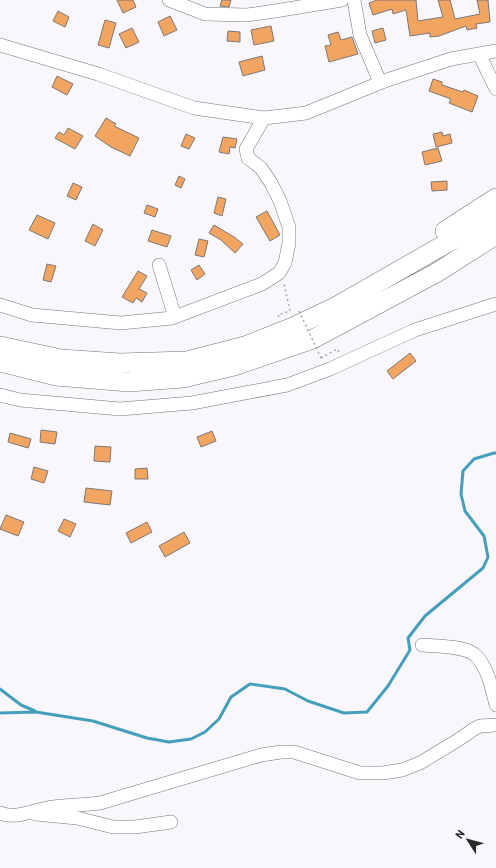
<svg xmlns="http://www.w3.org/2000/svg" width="496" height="868" font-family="Barlow,sans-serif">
	<rect width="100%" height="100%" fill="#f9f7fb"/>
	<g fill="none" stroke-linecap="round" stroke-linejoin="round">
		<!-- stream -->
		<path stroke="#459fbc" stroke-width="3" d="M 0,689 L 21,705 L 35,711
			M 0,713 L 36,712 L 93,721 L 147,738 L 169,742 L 191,739 L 205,732 L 219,719 L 231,697 L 250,684 L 285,689 L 308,701 L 344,713 L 367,712 L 388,686 L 410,650 L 408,638 L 425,616 L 483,568 L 488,557 L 484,536 L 465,511 L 461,494 L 463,471 L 474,459 L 494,453 L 496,453"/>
	</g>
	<!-- building -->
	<path fill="#f2a560" stroke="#7b7775" d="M 117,0 L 133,0 L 136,7 L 123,13 Z
		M 222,0 L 231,0 L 229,7 L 220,6 Z
		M 377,0 L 416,0 L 418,21 L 443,17 L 438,0 L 450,0 L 455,19 L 480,14 L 477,0 L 488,0 L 490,22 L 476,24 L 477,28 L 467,30 L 466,26 L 439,36 L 430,37 L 430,33 L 410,36 L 406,10 L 393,14 L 392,9 L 373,15 L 369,3 Z
		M 58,11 L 69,17 L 65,27 L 53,21 Z
		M 170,16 L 177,30 L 164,36 L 158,22 Z
		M 105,20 L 116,23 L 109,48 L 98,45 Z
		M 271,26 L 274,41 L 254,45 L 251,30 Z
		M 132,28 L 139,42 L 126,48 L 119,34 Z
		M 383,28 L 386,40 L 375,43 L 372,31 Z
		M 228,31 L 240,32 L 240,42 L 227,41 Z
		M 338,32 L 341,40 L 352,37 L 358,54 L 329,62 L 325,46 L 331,45 L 328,35 Z
		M 262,56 L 265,70 L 243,76 L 239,62 Z
		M 57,76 L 73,84 L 67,95 L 52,87 Z
		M 433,79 L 442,82 L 442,85 L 463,92 L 464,90 L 478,96 L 472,112 L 449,103 L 451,99 L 429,91 Z
		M 106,118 L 116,124 L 114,126 L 139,138 L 130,156 L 111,147 L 95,136 Z
		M 68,128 L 83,136 L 75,149 L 55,138 L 59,132 L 64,135 Z
		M 442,132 L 443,136 L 450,134 L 452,143 L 436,147 L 433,134 Z
		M 186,134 L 195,138 L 189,149 L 181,146 Z
		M 223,137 L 237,139 L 235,148 L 230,147 L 229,154 L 219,152 Z
		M 438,148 L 442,161 L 425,165 L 422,152 Z
		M 179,176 L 185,179 L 181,188 L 175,185 Z
		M 447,181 L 447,190 L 432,191 L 431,182 Z
		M 73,183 L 82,187 L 76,200 L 67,196 Z
		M 218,197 L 226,199 L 222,216 L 214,213 Z
		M 147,205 L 158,209 L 155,217 L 144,213 Z
		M 267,211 L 280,235 L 270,241 L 256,217 Z
		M 37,215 L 55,223 L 48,239 L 29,230 Z
		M 93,224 L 103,230 L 95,246 L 85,241 Z
		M 214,225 L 234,237 L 243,244 L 235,253 L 221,240 L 209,233 Z
		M 152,230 L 171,236 L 167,247 L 148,241 Z
		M 199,239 L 208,241 L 204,257 L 195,255 Z
		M 47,264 L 56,266 L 51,282 L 43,280 Z
		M 199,265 L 205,274 L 197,280 L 191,270 Z
		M 138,271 L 147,276 L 139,289 L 147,293 L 142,302 L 136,298 L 133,303 L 122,297 Z
		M 410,353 L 416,361 L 393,379 L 387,371 Z
		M 41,430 L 57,432 L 55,444 L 40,442 Z
		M 212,431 L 216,441 L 201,447 L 197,437 Z
		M 10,433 L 31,439 L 28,448 L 8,442 Z
		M 95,446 L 111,447 L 110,462 L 94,461 Z
		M 34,467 L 48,471 L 44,483 L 31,479 Z
		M 147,468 L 148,479 L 135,479 L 135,469 Z
		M 86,488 L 112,491 L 110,505 L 84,502 Z
		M 6,515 L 24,522 L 18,536 L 0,529 Z
		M 64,519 L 76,524 L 70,537 L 58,531 Z
		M 147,522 L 152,532 L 131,543 L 126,533 Z
		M 184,532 L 190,543 L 165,557 L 159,546 Z"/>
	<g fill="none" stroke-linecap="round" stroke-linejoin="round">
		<defs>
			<path id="minor" d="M 169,0 L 205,14 L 247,15 L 275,11 L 342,0
				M 354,0 L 360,35 L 380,82
				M 0,45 L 98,74 L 194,108 L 264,118 L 306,113 L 387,80 L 451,59 L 496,51
				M 479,54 L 496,89
				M 159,265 L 175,317
				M 0,305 L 32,315 L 121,323 L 172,318 L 262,284 L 279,273 L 285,263 L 289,243 L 289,227 L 280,201 L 271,183 L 261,168 L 248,158 L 246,149 L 264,118
				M 0,395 L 20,400 L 120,409 L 192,403 L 287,385 L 330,369 L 415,330 L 496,304
				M 422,645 C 436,646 463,646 474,654 C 487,665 492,688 496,705
				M 0,813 C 17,820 35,809 53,807 C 68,805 84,805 100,803 L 261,755 L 281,752 L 294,752 L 360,773 L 383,773 L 402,770 L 420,763 L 458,740 L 474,729 L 480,726 L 496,725
				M 36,814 L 77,818 L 113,827 L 135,827 L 171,822"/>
			<path id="highway" d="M 445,231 L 496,198
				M 0,346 L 61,359 L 120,363 L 187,361 L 245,346 L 293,327 L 337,306 L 496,215
				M 0,362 L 56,376 L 129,382 L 183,378 L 234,366 L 313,339 L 436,273 L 496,235"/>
		</defs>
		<!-- minor casing -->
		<use href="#minor" stroke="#757377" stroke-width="14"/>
		<!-- highway casing -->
		<use href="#highway" stroke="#757377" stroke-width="20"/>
		<!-- path -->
		<path stroke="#a9a7aa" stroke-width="1.5" stroke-dasharray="2 3" stroke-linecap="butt" d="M 279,317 L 278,315 L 290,311 L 284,284
			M 321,358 L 337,349 L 339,352"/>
		<!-- minor -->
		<use href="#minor" stroke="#fff" stroke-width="13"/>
		<!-- highway -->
		<use href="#highway" stroke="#fff" stroke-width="19"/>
		<!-- path-bridge -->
		<path stroke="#a9a7aa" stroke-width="1.5" stroke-dasharray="2 3" stroke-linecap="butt" d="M 299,311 L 321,358"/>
	</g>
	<!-- north arrow -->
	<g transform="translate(468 840) rotate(306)" stroke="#f9f7fb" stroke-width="3" paint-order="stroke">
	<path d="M0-3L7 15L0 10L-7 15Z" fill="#282729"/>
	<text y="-6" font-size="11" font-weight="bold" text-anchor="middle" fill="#282729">N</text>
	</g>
</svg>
